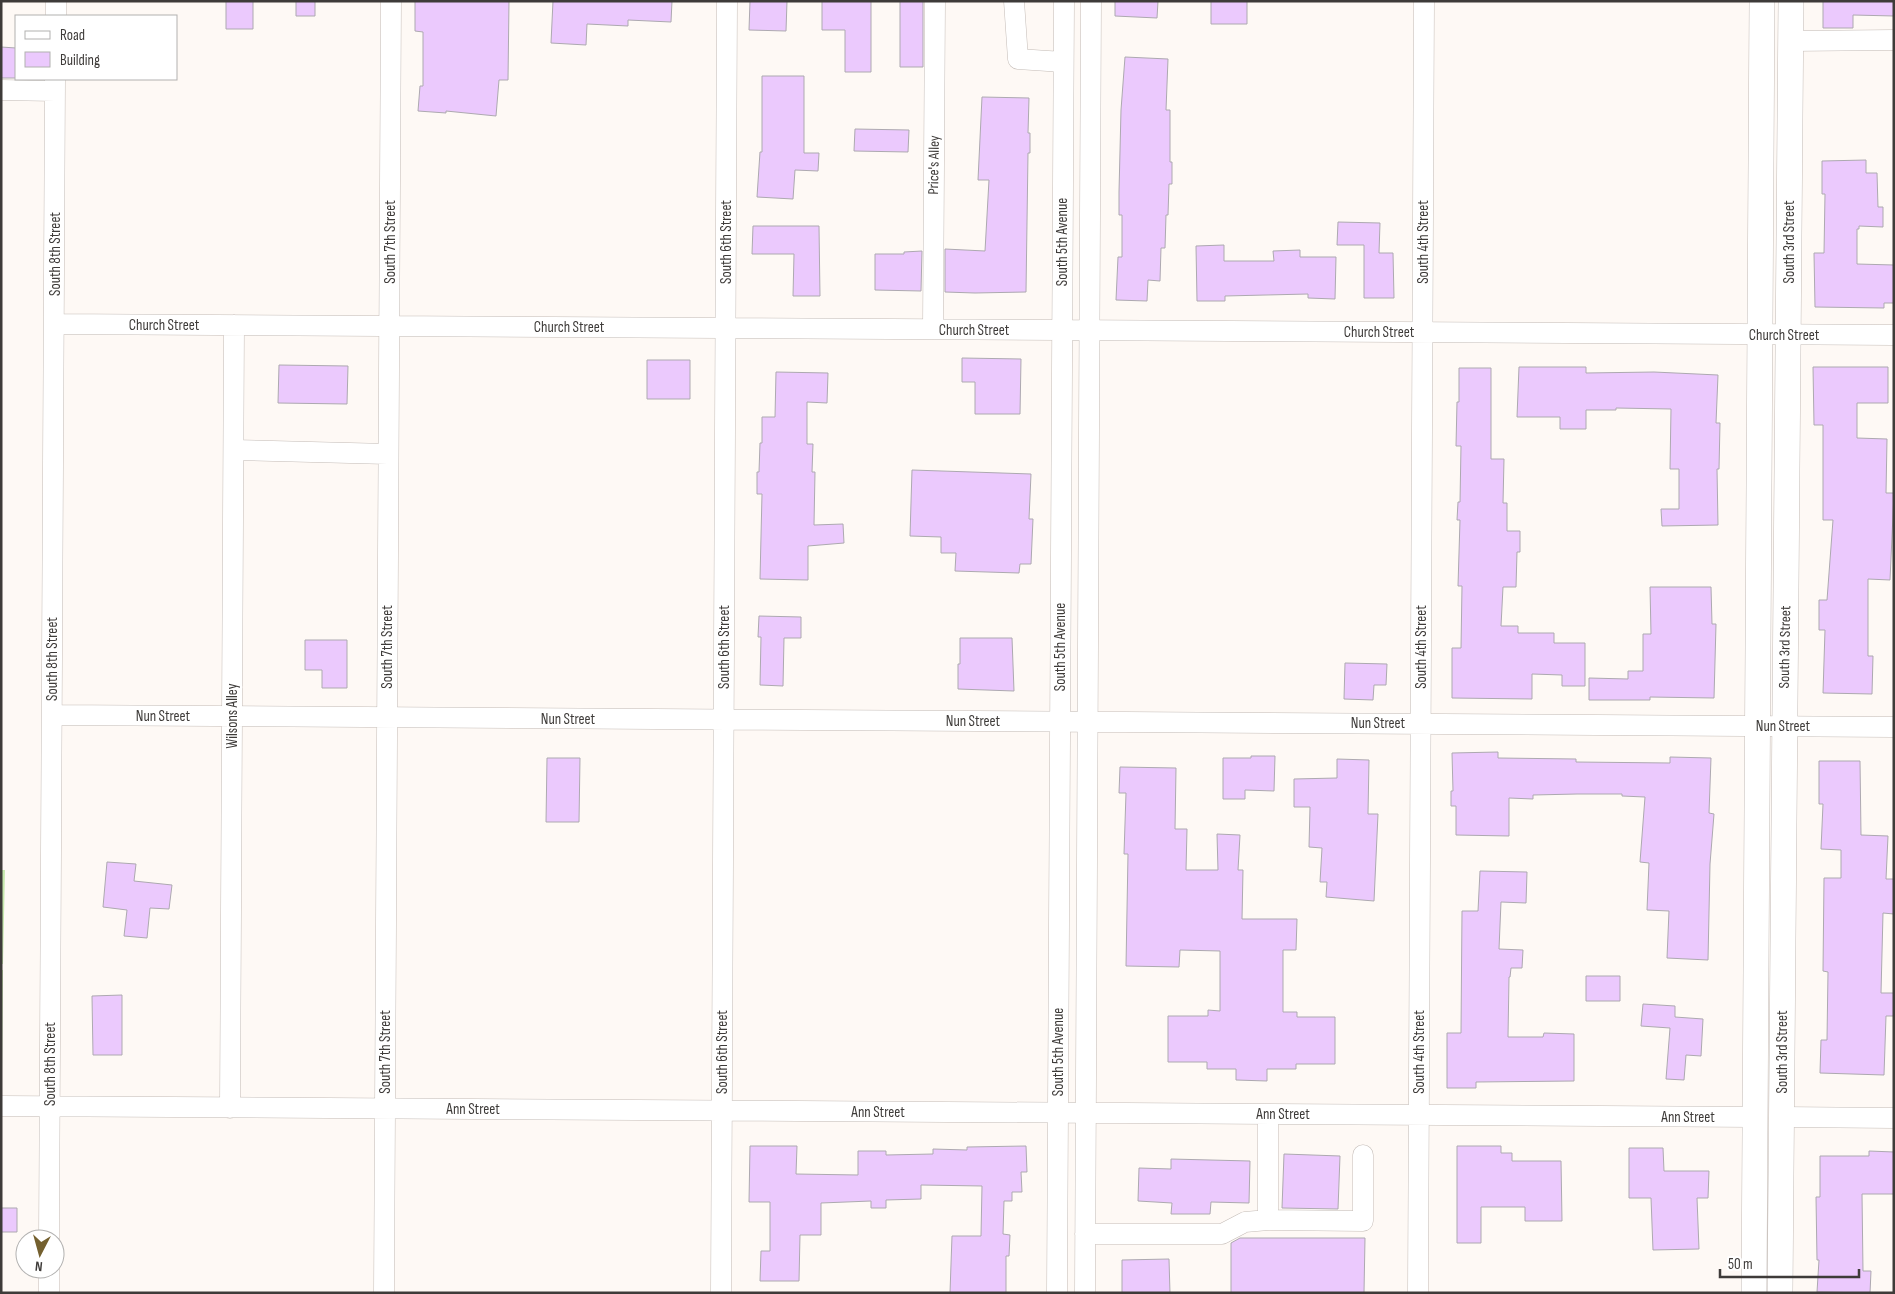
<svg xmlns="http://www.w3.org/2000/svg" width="1895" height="1294" font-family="'Sofia Sans Condensed',sans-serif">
	<rect width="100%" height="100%" fill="#fef9f5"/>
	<!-- green -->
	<path fill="#c7e9ae" d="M 1,870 L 5,870 L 3,964 L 1,964 Z
		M 1,970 L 3,970 L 2,1072 L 1,1072 Z"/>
	<!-- building -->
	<path fill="#ebc9fd" stroke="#ada9b0" d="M 226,1 L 253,1 L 253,29 L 226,29 Z
		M 296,1 L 315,1 L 315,16 L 296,16 Z
		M 415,1 L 509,1 L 508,80 L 499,80 L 496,116 L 446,111 L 446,113 L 418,111 L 420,86 L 423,86 L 423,32 L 415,31 Z
		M 553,1 L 672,1 L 671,22 L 628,20 L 628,26 L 587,24 L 586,45 L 551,43 Z
		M 750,1 L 787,1 L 786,31 L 749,30 Z
		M 822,1 L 871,1 L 871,72 L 845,72 L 845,30 L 822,30 Z
		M 900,1 L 923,1 L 923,67 L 900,67 Z
		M 1115,1 L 1158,1 L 1157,18 L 1115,16 Z
		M 1211,1 L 1247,1 L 1247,24 L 1211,24 Z
		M 1823,1 L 1894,1 L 1894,16 L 1853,15 L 1853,28 L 1823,28 Z
		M 1,47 L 16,48 L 16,78 L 1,78 Z
		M 1125,57 L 1168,59 L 1166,110 L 1170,110 L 1170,162 L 1172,162 L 1172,184 L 1169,184 L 1168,215 L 1166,215 L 1165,248 L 1161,248 L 1160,281 L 1148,280 L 1147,301 L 1116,300 L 1118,257 L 1122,257 L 1122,215 L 1119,215 L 1119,192 L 1121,110 Z
		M 762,76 L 804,76 L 804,153 L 819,153 L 818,171 L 795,170 L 793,199 L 757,197 L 760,152 L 762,152 Z
		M 982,97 L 1029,98 L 1028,133 L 1030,133 L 1030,153 L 1028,153 L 1026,292 L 975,293 L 945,292 L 945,249 L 985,251 L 989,180 L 978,180 Z
		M 855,129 L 909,130 L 908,152 L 854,151 Z
		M 1866,160 L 1866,173 L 1877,173 L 1878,207 L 1883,207 L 1883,227 L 1859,226 L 1859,229 L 1857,229 L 1857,264 L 1894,265 L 1894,303 L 1884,303 L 1884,308 L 1815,307 L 1814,253 L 1824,253 L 1825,194 L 1822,194 L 1822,161 Z
		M 1338,222 L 1380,223 L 1379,253 L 1393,253 L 1394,298 L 1364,298 L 1364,245 L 1337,245 Z
		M 753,226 L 819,226 L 820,296 L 793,296 L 794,254 L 752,254 Z
		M 1224,245 L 1224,261 L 1274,261 L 1273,251 L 1300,250 L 1300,257 L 1336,257 L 1335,299 L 1308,298 L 1308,294 L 1225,296 L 1225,301 L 1197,301 L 1196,246 Z
		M 922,251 L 921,291 L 875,290 L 875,254 L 904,254 L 904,252 Z
		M 962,358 L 1021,359 L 1020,414 L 975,414 L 975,382 L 962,382 Z
		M 647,360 L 690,360 L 690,399 L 647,399 Z
		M 279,365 L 348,366 L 347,404 L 278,403 Z
		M 1519,367 L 1586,367 L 1586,373 L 1654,372 L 1718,375 L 1716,423 L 1720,423 L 1719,469 L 1717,469 L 1718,525 L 1662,526 L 1661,509 L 1679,509 L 1679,469 L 1670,469 L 1671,409 L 1616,408 L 1616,410 L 1586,410 L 1586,429 L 1560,429 L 1560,417 L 1517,417 Z
		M 1813,367 L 1888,367 L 1888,403 L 1857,403 L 1857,438 L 1887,439 L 1886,493 L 1894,493 L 1890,580 L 1868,579 L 1868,656 L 1873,656 L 1872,694 L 1823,693 L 1825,630 L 1819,630 L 1819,600 L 1827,600 L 1833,520 L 1823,520 L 1823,425 L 1814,425 Z
		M 1459,368 L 1491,368 L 1491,459 L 1504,459 L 1503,503 L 1507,503 L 1507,531 L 1520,531 L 1520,552 L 1517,552 L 1516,587 L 1503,587 L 1501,626 L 1518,626 L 1518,633 L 1554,633 L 1554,643 L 1585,643 L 1585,686 L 1562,686 L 1562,675 L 1532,674 L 1532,699 L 1452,698 L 1452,648 L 1461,648 L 1462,586 L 1458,586 L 1460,520 L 1457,520 L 1458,502 L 1460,502 L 1461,446 L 1456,446 L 1457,402 L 1459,402 Z
		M 776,372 L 828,373 L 827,403 L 807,402 L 807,444 L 813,444 L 812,472 L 815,472 L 814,525 L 843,524 L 844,543 L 808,546 L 808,580 L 760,579 L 762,494 L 757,494 L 757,472 L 759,472 L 760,443 L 762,443 L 762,417 L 775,417 Z
		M 912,470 L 1031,474 L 1029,519 L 1033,519 L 1031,564 L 1020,564 L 1019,573 L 955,571 L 956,553 L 941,553 L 941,537 L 910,536 Z
		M 1650,587 L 1711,587 L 1712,624 L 1716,624 L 1714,698 L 1650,697 L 1650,700 L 1589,700 L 1589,678 L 1628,679 L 1628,671 L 1643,671 L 1643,634 L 1651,634 Z
		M 759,616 L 801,617 L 801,638 L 784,638 L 783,686 L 760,685 L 761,637 L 758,637 Z
		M 960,638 L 1012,638 L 1014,691 L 958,689 L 958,664 L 960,664 Z
		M 305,640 L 347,640 L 347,688 L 322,688 L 322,670 L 305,670 Z
		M 1345,663 L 1387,664 L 1386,685 L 1374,685 L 1373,700 L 1344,699 Z
		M 1498,752 L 1498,758 L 1576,759 L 1576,762 L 1670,763 L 1670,757 L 1711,758 L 1709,813 L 1714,814 L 1710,864 L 1708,960 L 1667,958 L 1669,911 L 1647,910 L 1649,863 L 1640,862 L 1645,797 L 1622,796 L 1622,794 L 1577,794 L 1533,795 L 1533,799 L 1509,798 L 1509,836 L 1456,835 L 1456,806 L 1451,806 L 1451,791 L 1453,791 L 1452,753 Z
		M 1251,756 L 1275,756 L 1274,791 L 1245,790 L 1245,799 L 1223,799 L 1223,758 L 1251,758 Z
		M 547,758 L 580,758 L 579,822 L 546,822 Z
		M 1337,759 L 1369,760 L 1368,814 L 1378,814 L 1374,901 L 1326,897 L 1327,882 L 1320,882 L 1322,848 L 1309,847 L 1310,807 L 1294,807 L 1294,779 L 1337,778 Z
		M 1819,761 L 1860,761 L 1861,835 L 1888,836 L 1886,879 L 1894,879 L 1894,914 L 1883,913 L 1881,993 L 1894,993 L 1894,1016 L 1886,1016 L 1884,1075 L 1820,1073 L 1821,1040 L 1827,1040 L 1828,972 L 1823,971 L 1824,878 L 1841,878 L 1841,850 L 1821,849 L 1823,804 L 1819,804 Z
		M 1120,767 L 1176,768 L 1175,829 L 1187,829 L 1186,870 L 1218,870 L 1217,834 L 1240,835 L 1238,870 L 1243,870 L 1242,919 L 1297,919 L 1296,950 L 1283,950 L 1283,1012 L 1297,1012 L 1297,1017 L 1335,1017 L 1335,1064 L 1296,1064 L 1296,1069 L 1267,1069 L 1267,1081 L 1236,1080 L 1236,1069 L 1207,1069 L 1207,1062 L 1168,1062 L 1168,1016 L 1208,1016 L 1208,1010 L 1220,1011 L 1220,951 L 1180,950 L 1179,967 L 1126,966 L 1128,854 L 1124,854 L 1126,793 L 1119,793 Z
		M 107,862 L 136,864 L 134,881 L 172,885 L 169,909 L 150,908 L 147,938 L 124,936 L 127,910 L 103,907 Z
		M 1480,871 L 1527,872 L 1526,903 L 1501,902 L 1499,949 L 1523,950 L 1522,968 L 1511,968 L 1510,977 L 1509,977 L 1508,1037 L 1543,1037 L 1544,1033 L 1574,1034 L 1574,1081 L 1476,1082 L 1476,1088 L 1447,1088 L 1447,1033 L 1461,1033 L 1462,911 L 1478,911 Z
		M 1586,976 L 1620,976 L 1620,1001 L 1586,1001 Z
		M 122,995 L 122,1055 L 93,1055 L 92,996 Z
		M 1643,1004 L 1675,1006 L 1675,1017 L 1703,1019 L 1701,1056 L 1686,1055 L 1684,1080 L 1666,1079 L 1670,1028 L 1641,1026 Z
		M 750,1146 L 797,1146 L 796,1174 L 858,1175 L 858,1151 L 886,1151 L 886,1155 L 933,1154 L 933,1149 L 967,1150 L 967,1147 L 1026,1146 L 1027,1172 L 1021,1172 L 1022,1192 L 1012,1192 L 1012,1201 L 1004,1201 L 1003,1234 L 1010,1235 L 1009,1256 L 1006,1256 L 1006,1293 L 950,1293 L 952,1236 L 981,1236 L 982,1186 L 921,1185 L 921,1199 L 886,1200 L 886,1208 L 871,1208 L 871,1201 L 821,1203 L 821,1235 L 800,1235 L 799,1281 L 760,1281 L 761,1251 L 770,1251 L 770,1202 L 749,1202 Z
		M 1457,1146 L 1501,1146 L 1501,1153 L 1512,1153 L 1512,1161 L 1561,1161 L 1562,1221 L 1525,1221 L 1525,1207 L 1481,1207 L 1481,1243 L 1457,1243 Z
		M 1629,1148 L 1663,1148 L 1664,1171 L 1709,1171 L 1708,1198 L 1697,1198 L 1699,1249 L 1653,1250 L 1651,1198 L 1629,1198 Z
		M 1869,1151 L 1894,1152 L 1894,1194 L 1862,1194 L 1863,1271 L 1871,1271 L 1870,1293 L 1817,1292 L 1819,1260 L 1817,1260 L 1816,1197 L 1820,1197 L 1820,1156 L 1869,1156 Z
		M 1284,1154 L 1340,1156 L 1338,1209 L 1282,1208 Z
		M 1171,1159 L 1250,1161 L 1249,1203 L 1211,1202 L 1210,1214 L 1171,1214 L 1172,1203 L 1138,1201 L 1139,1168 L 1171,1169 Z
		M 1,1208 L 17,1208 L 17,1232 L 1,1232 Z
		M 1240,1238 L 1365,1238 L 1364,1293 L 1231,1293 L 1231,1243 Z
		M 1169,1259 L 1170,1293 L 1122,1293 L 1122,1260 Z"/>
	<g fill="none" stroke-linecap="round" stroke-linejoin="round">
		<defs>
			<path id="minor" d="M 1014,1 L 1018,59 L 1063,62
				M 56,16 L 56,1
				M 1791,41 L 1894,40
				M 1,90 L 55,91
				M 54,324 L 1894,335
				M 933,329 L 935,1
				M 234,450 L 388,454
				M 52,715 L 1894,727
				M 1,1106 L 1755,1117
				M 230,1108 L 234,325
				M 1782,1117 L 1894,1118
				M 1268,1220 L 1363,1221 L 1363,1155
				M 1085,1234 L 1222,1234 L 1245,1222 L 1268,1220 L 1268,1114
				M 49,1239 L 55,79
				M 49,1293 L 49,1269
				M 384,1293 L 391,1
				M 721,1293 L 727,1
				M 1057,1293 L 1064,1
				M 1085,1293 L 1091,1
				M 1418,1293 L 1424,1"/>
			<path id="major" d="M 1754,1293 L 1762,1
				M 1780,1293 L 1791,1"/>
		</defs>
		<!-- minor casing -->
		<use href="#minor" stroke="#c4bcb7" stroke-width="21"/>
		<!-- major casing -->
		<use href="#major" stroke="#c4bcb7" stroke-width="26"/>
		<!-- minor -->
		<use href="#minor" stroke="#fff" stroke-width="20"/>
		<!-- major -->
		<use href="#major" stroke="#fff" stroke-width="25"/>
	</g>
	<g text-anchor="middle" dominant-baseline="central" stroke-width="4.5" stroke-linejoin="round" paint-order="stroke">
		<!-- street labels -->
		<g font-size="15" fill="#3e3b39" stroke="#fff">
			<text transform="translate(934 165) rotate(-89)">Price's Alley</text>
			<text transform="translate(390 242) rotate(-90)">South 7th Street</text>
			<text transform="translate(726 242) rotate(-90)">South 6th Street</text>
			<text transform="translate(1062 242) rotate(-90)">South 5th Avenue</text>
			<text transform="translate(1423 242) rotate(-90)">South 4th Street</text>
			<text transform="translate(1789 242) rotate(-90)">South 3rd Street</text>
			<text transform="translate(55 254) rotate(-90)">South 8th Street</text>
			<text x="164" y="325">Church Street</text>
			<text x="569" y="327">Church Street</text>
			<text x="974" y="330">Church Street</text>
			<text x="1379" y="332">Church Street</text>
			<text x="1784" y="335">Church Street</text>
			<text transform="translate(387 647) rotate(-90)">South 7th Street</text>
			<text transform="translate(724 647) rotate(-90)">South 6th Street</text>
			<text transform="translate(1060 647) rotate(-90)">South 5th Avenue</text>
			<text transform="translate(1421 647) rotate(-90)">South 4th Street</text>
			<text transform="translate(1785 647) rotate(-89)">South 3rd Street</text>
			<text transform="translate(52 659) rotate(-90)">South 8th Street</text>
			<text x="163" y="716">Nun Street</text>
			<text transform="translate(232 716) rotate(-90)">Wilsons Alley</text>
			<text x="568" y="719">Nun Street</text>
			<text x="973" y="721">Nun Street</text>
			<text x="1378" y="723">Nun Street</text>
			<text x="1783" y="726">Nun Street</text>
			<text transform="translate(385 1052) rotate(-90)">South 7th Street</text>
			<text transform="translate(722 1052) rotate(-90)">South 6th Street</text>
			<text transform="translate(1058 1052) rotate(-90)">South 5th Avenue</text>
			<text transform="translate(1419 1052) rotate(-90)">South 4th Street</text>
			<text transform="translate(1782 1052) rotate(-90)">South 3rd Street</text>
			<text transform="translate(50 1064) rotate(-90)">South 8th Street</text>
			<text x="473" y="1109">Ann Street</text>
			<text x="878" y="1112">Ann Street</text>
			<text x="1283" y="1114">Ann Street</text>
			<text x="1688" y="1117">Ann Street</text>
		</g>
	</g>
	<!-- border -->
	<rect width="1895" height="1294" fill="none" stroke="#3e3b39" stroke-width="5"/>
	<!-- legend -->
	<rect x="15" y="15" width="162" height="65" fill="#ffffff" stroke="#b2b1b0"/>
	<rect x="25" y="31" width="25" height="8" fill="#ffffff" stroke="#b2b1b0"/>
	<text x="60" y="40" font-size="15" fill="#3e3b39">Road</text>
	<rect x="25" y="52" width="25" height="15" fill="#ebc9fd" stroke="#b2b1b0"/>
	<text x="60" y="65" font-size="15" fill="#3e3b39">Building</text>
	<!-- north arrow -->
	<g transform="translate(40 1254) rotate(186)"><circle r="24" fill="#ffffff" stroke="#b2b1b0"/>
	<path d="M0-4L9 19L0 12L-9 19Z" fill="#74602f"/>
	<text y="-8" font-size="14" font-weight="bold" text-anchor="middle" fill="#3e3b39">N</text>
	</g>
	<!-- scale -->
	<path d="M1720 1269v8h139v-8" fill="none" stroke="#3e3b39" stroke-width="2.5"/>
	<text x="1728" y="1269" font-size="15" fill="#3e3b39" stroke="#ffffff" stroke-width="4" paint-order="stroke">50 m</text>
</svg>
